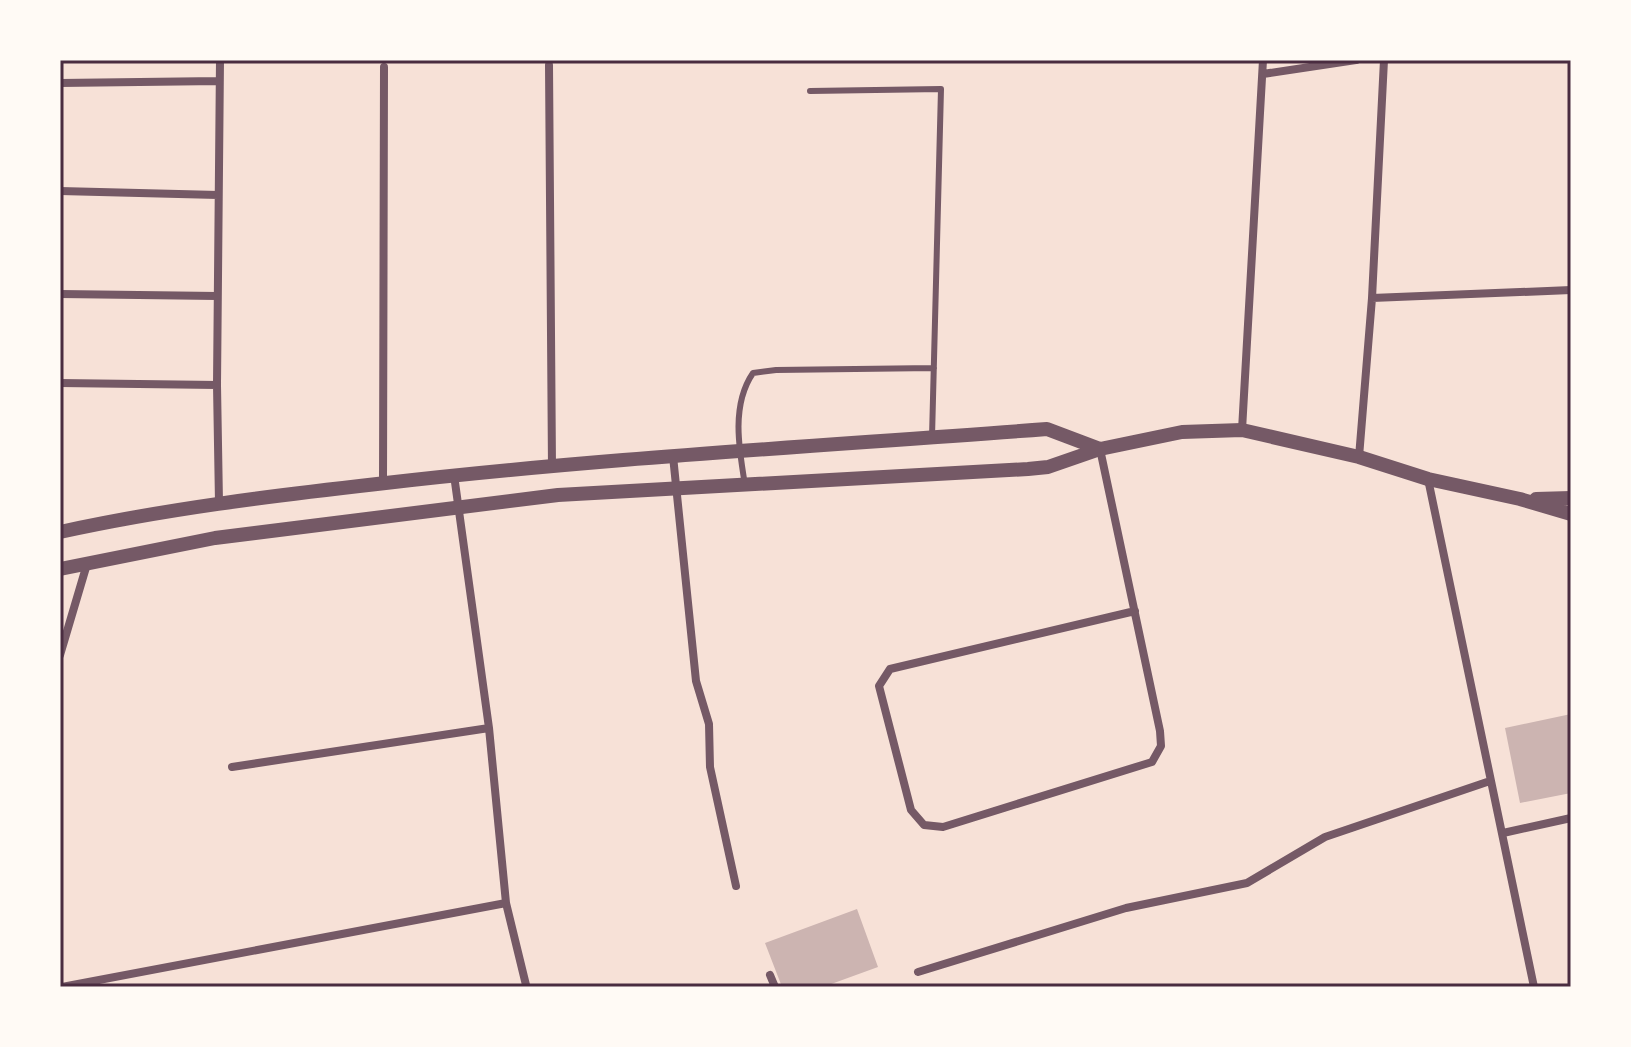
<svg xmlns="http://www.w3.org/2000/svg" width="1631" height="1047" font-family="Arial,sans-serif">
	<rect width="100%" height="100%" fill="#f7e1d7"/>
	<!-- building -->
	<path fill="#ccb4b1" d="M 1571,714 L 1571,793 L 1520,803 L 1505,728 Z
		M 857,909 L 878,967 L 823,987 L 782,987 L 765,943 Z"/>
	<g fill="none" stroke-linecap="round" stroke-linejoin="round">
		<!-- service -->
		<path stroke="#755966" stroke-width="6" d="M 810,91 L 941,89 L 932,437
			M 745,485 C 739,449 731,405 753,373 L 776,370 L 934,368"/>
		<!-- minor -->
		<path stroke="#755966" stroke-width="8" d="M 549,65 L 552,467
			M 1263,74 L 1356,60
			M 60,83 L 219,81
			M 60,191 L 218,195
			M 60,294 L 217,296
			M 1372,298 L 1571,290
			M 60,383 L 217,385
			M 1242,430 L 1263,60
			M 1100,449 L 1160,731 L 1161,746 L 1152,762 L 943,827 L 924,825 L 911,810 L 879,686 L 890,669 L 1135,611
			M 673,456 L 696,681 L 709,724 L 710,767 L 736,886
			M 1359,457 L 1372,298 L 1384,60
			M 454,475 L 489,728 L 506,903 L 526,985
			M 1428,479 L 1534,987
			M 383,483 L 384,67
			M 219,503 L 217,385 L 220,60
			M 60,655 L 87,564
			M 232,767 L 489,728
			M 1503,833 L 1571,818
			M 918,972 L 1126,908 L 1247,883 L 1325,837 L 1490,781
			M 770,975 L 775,987
			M 62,987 L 506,903"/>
		<!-- tertiary -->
		<path stroke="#755966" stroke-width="14" d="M 1536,499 L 1571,498
			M 60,532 C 165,509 271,496 377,484 C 600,458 824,446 1047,429 L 1100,449
			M 60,569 L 215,538 L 558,495 L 1028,469 L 1048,467 L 1100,449 L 1182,432 L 1242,430 L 1359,457 L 1428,479 L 1520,499 L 1571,514"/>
	</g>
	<!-- border -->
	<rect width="1631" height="1047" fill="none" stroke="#fffaf5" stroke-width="124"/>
	<rect x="62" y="62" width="1507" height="923" fill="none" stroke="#4a2c40" stroke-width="3"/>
</svg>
